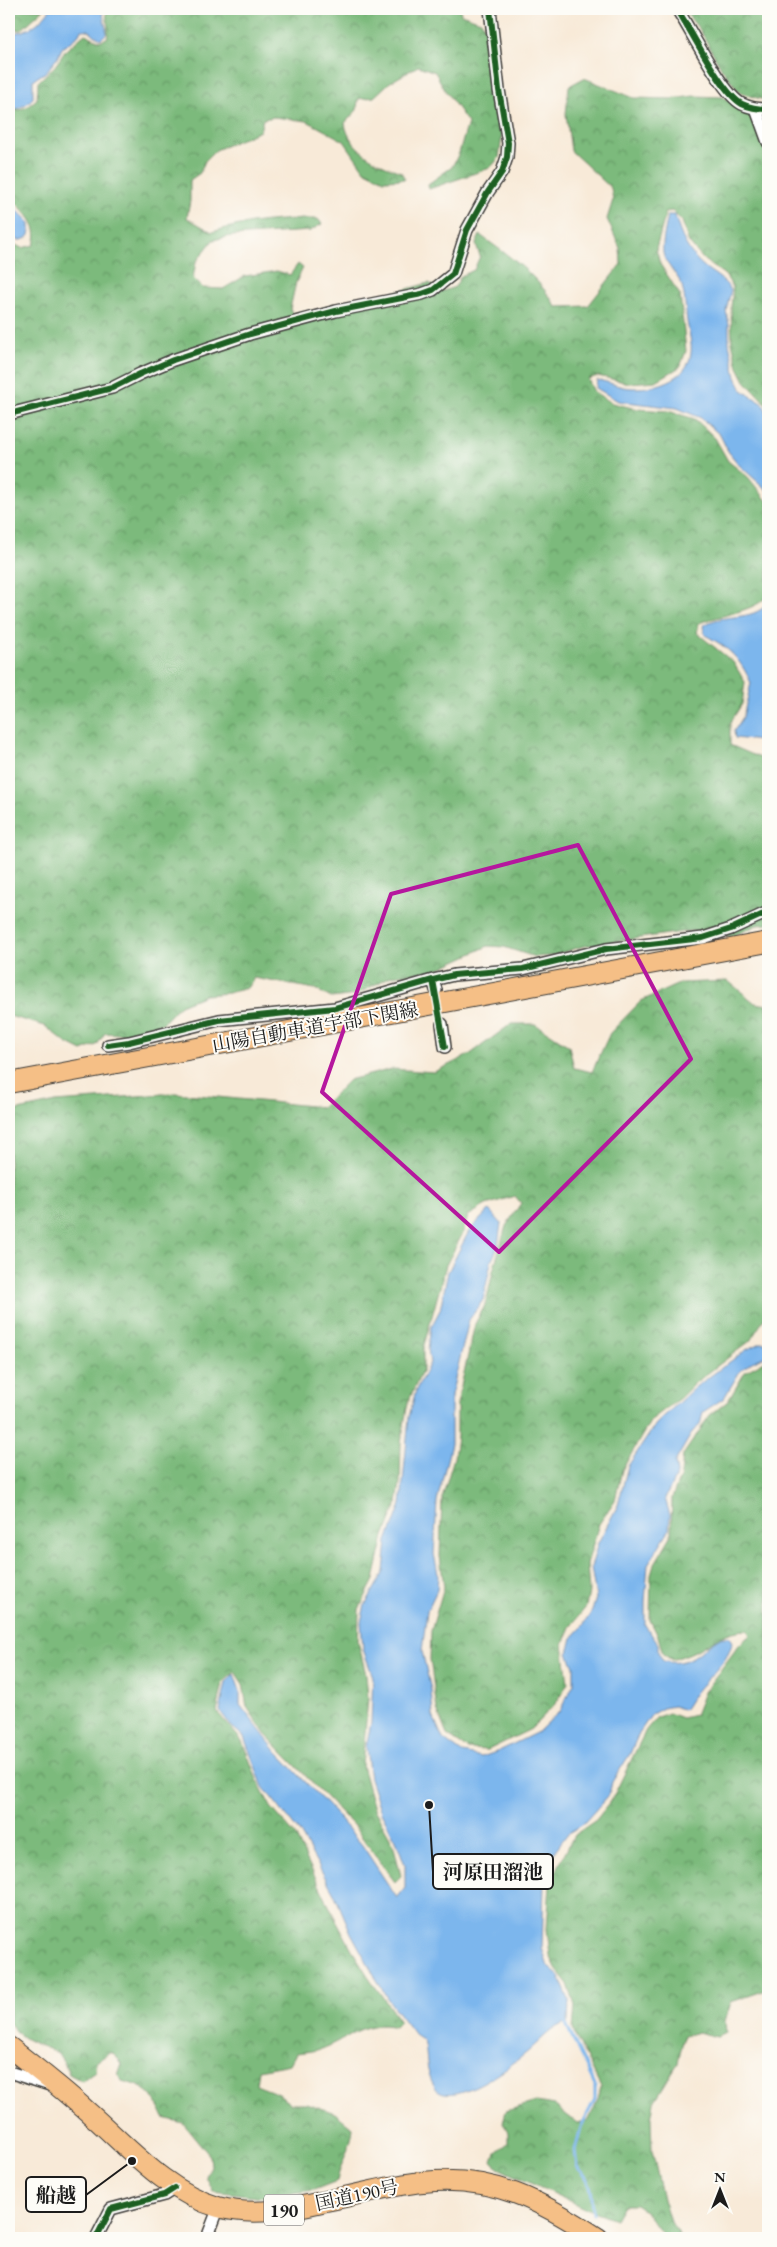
<svg xmlns="http://www.w3.org/2000/svg" width="777" height="2247" font-family="'EB Garamond','Noto Serif JP',serif">
	<defs>
		<pattern id="forest-crowns" width="20" height="18" patternUnits="userSpaceOnUse" patternTransform="scale(1.25)"><rect width="20" height="18" fill="#7bba7b"/><path d="M2 6a3 3 0 1 1 6 0M12 15a3 3 0 1 1 6 0" fill="none" stroke="#649664"/></pattern>
	</defs>
	<rect width="100%" height="100%" fill="#fdfcf7"/>
	<filter id="ink" filterUnits="userSpaceOnUse"><feTurbulence type="fractalNoise" baseFrequency=".02" numOctaves="2"/><feDisplacementMap in="SourceGraphic" scale="10" xChannelSelector="R" yChannelSelector="G"/><feConvolveMatrix kernelMatrix="1 2 1 2 8 2 1 2 1" color-interpolation-filters="sRGB"/></filter>
	<filter id="wash" filterUnits="userSpaceOnUse"><feTurbulence type="fractalNoise" baseFrequency=".0096" numOctaves="4" result="noise"/><feDisplacementMap in="SourceGraphic" scale="20" xChannelSelector="R" yChannelSelector="G"/><feGaussianBlur stdDeviation="1.12" result="paint"/><feColorMatrix in="noise" values="0 0 0 0 0 0 0 0 0 0 0 0 0 0 0 0 0 1.4 0 .05"/><feComposite in="paint" operator="in"/></filter>
	<g filter="url(#wash)">
		<rect width="100%" height="100%" fill="#f8ead8"/>
		<!-- forest -->
		<path fill="url(#forest-crowns)" stroke="#4c6b4c" d="M 9,9 L 44,9 L 21,30 L 9,29 Z
			M 107,9 L 460,9 L 461,14 L 481,21 L 486,30 L 502,136 L 499,158 L 490,168 L 429,189 L 428,184 L 452,167 L 459,153 L 468,123 L 445,90 L 435,72 L 418,66 L 389,83 L 374,97 L 358,99 L 357,110 L 345,123 C 348,149 378,164 401,172 L 405,179 L 384,180 L 364,170 L 344,141 L 307,121 L 274,117 L 263,119 L 260,131 L 216,150 L 205,161 L 200,173 L 190,180 L 190,201 L 187,218 L 212,232 C 247,221 282,219 318,219 L 322,224 L 310,231 L 231,236 L 213,240 L 196,262 L 193,278 L 203,288 L 223,289 L 245,276 L 277,271 L 290,275 L 298,264 L 303,268 L 296,282 L 290,309 L 295,316 L 325,311 L 429,283 L 443,291 L 455,287 L 461,276 L 474,270 L 480,256 L 476,244 L 480,235 C 510,257 537,274 556,307 L 588,306 L 621,264 L 620,248 L 607,219 L 613,200 L 611,188 L 571,151 L 566,114 L 569,86 L 584,78 L 634,98 L 672,99 L 694,96 L 723,97 L 742,109 L 768,113 L 768,406 L 745,381 L 738,367 L 732,342 L 731,308 L 733,287 L 725,275 L 704,260 L 689,243 L 682,221 L 672,211 L 666,212 L 656,249 L 660,264 L 680,295 L 686,351 L 680,367 L 656,381 L 629,383 L 598,376 L 588,379 L 594,392 L 612,403 L 637,409 L 668,411 L 695,419 L 715,438 L 728,461 L 748,477 L 768,502 L 768,594 C 761,610 717,616 699,623 L 697,633 L 733,662 L 745,682 L 742,704 L 730,723 L 730,745 L 765,760 L 768,768 L 768,924 L 757,925 L 731,937 L 715,931 L 689,931 L 584,946 L 551,956 L 535,957 L 504,947 L 488,946 L 436,970 L 391,976 L 356,995 L 331,998 L 315,989 L 254,978 L 247,988 L 228,993 L 205,995 L 180,1005 L 163,1023 L 133,1035 L 105,1033 L 97,1045 L 82,1051 L 66,1043 L 45,1026 L 9,1016 L 9,242 L 22,248 L 34,245 C 41,223 23,211 9,196 L 9,113 L 27,107 L 37,99 L 38,82 L 55,66 L 66,50 L 85,34 L 100,41 L 107,38 C 110,27 105,19 107,9 Z
			M 683,9 L 768,9 L 768,101 L 740,93 L 722,69 L 700,30 Z
			M 728,981 L 755,1003 L 768,1005 L 768,1313 L 750,1341 L 695,1383 L 680,1398 L 651,1420 L 622,1470 L 615,1500 L 599,1524 L 587,1564 L 589,1592 L 586,1607 L 570,1627 L 563,1644 L 568,1683 L 556,1703 L 531,1729 L 488,1750 L 468,1749 L 447,1735 L 437,1710 L 430,1659 L 431,1631 L 444,1587 L 440,1556 L 442,1498 L 454,1458 L 457,1437 L 457,1404 L 475,1324 L 486,1303 L 493,1271 L 506,1226 L 521,1203 L 515,1196 L 486,1205 L 468,1216 L 463,1233 L 446,1265 L 423,1349 L 423,1369 L 408,1402 L 401,1443 L 400,1482 L 397,1504 L 384,1536 L 374,1580 L 359,1609 L 358,1641 L 366,1675 L 368,1698 L 362,1766 L 374,1809 L 393,1843 L 401,1876 L 395,1882 L 353,1825 L 265,1734 L 247,1707 L 243,1684 L 235,1672 L 223,1682 L 217,1712 L 242,1741 L 259,1784 L 271,1807 L 295,1835 L 333,1914 L 355,1955 L 368,1976 L 400,2022 L 395,2027 C 364,2019 351,2038 324,2048 C 315,2051 305,2052 296,2053 L 290,2064 L 258,2070 L 256,2085 L 279,2094 L 290,2103 L 306,2103 L 335,2113 L 353,2128 C 351,2149 341,2160 337,2181 L 314,2190 L 265,2197 L 213,2191 L 206,2176 L 211,2166 L 210,2156 L 183,2123 L 164,2118 C 153,2093 149,2088 122,2081 L 118,2075 L 122,2063 L 111,2052 L 96,2062 L 95,2072 L 82,2081 L 69,2074 C 59,2045 49,2052 26,2039 C 20,2036 14,2028 9,2023 L 9,1112 L 56,1102 L 176,1093 L 322,1107 L 349,1080 L 392,1069 L 434,1072 L 469,1055 L 511,1024 L 535,1024 L 569,1046 L 574,1068 L 592,1072 L 610,1033 L 641,1001 L 681,983 Z
			M 768,1359 L 768,1988 L 766,1990 L 731,2002 L 725,2021 L 726,2033 L 718,2037 L 698,2032 L 684,2036 L 678,2063 L 654,2102 L 651,2118 L 652,2150 L 663,2199 L 671,2224 L 681,2238 L 665,2238 L 646,2212 L 636,2205 L 623,2205 L 615,2219 L 582,2207 L 498,2168 L 493,2161 L 496,2153 L 508,2143 L 508,2132 L 503,2122 L 506,2111 L 536,2102 L 554,2105 L 577,2123 L 589,2120 L 598,2099 L 601,2087 L 575,2035 L 573,2029 L 575,2006 L 568,1984 L 556,1969 L 550,1955 L 547,1929 L 550,1884 L 574,1835 L 596,1820 L 611,1801 L 646,1730 L 657,1717 L 669,1713 L 682,1718 L 695,1715 L 704,1692 L 739,1645 L 750,1635 L 747,1630 C 727,1630 712,1642 695,1651 C 687,1655 679,1657 672,1660 L 663,1654 L 658,1636 L 650,1620 L 651,1575 L 654,1565 L 671,1536 L 672,1498 L 681,1475 L 683,1455 L 710,1415 L 728,1401 L 745,1372 Z"/>
		<!-- water -->
		<path fill="#7cb6ed" stroke="#4c6984" d="M 50,9 L 104,9 L 103,14 L 107,33 L 101,39 C 92,36 91,26 80,31 L 78,36 L 62,48 L 58,57 L 46,72 L 33,80 L 33,98 C 27,104 18,111 9,109 L 9,32 C 25,35 42,22 50,9 Z
			M 9,202 L 30,223 C 30,227 30,231 29,235 C 25,242 13,242 10,234 C 6,226 9,211 9,202 Z
			M 668,215 L 675,215 C 680,236 689,255 707,269 C 717,276 724,280 731,290 L 726,311 L 729,324 L 729,343 L 736,377 L 742,390 L 763,404 L 768,414 L 768,491 L 739,465 L 728,451 L 720,435 L 701,418 L 677,408 L 618,401 L 596,388 L 597,380 C 606,381 614,385 623,387 C 646,391 684,383 690,358 C 693,347 690,338 688,327 C 685,313 686,300 682,286 C 678,274 665,265 663,253 C 662,241 666,226 668,215 Z
			M 768,603 L 768,742 L 735,738 L 734,731 L 743,717 L 751,683 C 740,658 729,648 705,635 L 703,626 C 721,612 752,623 768,603 Z
			M 489,1210 L 501,1223 L 498,1246 L 491,1262 L 483,1300 L 469,1320 L 451,1396 L 451,1444 L 437,1501 L 434,1554 L 438,1574 L 437,1590 L 427,1611 L 422,1651 L 431,1690 L 433,1716 L 443,1739 L 462,1753 L 482,1757 L 499,1751 L 538,1732 L 559,1712 L 574,1684 L 574,1667 L 568,1653 L 572,1638 L 582,1627 L 592,1611 L 596,1598 L 591,1567 L 598,1543 L 618,1505 L 628,1466 L 656,1424 L 694,1388 L 746,1350 L 761,1343 L 768,1343 L 768,1355 L 752,1362 L 740,1371 L 724,1398 L 703,1412 L 700,1425 L 693,1431 L 675,1462 L 677,1474 L 665,1498 L 670,1515 L 669,1530 L 648,1564 L 645,1601 L 645,1625 L 658,1644 L 658,1652 L 663,1661 C 699,1670 706,1634 730,1637 L 733,1642 C 723,1668 710,1674 695,1693 C 691,1699 688,1705 684,1710 L 674,1706 L 663,1708 L 652,1714 L 639,1733 L 630,1754 L 612,1782 L 609,1795 L 582,1825 L 568,1833 L 554,1852 L 544,1884 L 542,1948 L 548,1967 L 559,1976 L 569,2000 L 568,2022 C 550,2027 539,2043 525,2054 C 509,2067 450,2111 434,2086 C 425,2072 428,2056 424,2041 L 415,2035 L 387,1998 L 351,1933 L 334,1893 L 300,1833 L 263,1787 L 244,1737 L 231,1726 L 220,1711 L 226,1682 L 234,1674 L 240,1691 L 240,1705 L 276,1751 L 333,1811 L 362,1845 L 397,1898 L 405,1888 L 405,1865 L 396,1840 L 381,1812 L 370,1779 L 366,1747 L 371,1723 L 373,1677 L 363,1649 L 361,1622 L 365,1605 L 384,1572 L 387,1541 L 401,1505 L 409,1417 L 416,1390 L 430,1363 L 428,1349 L 431,1327 L 440,1310 L 448,1272 L 469,1231 Z"/>
		<g fill="none" stroke-linecap="round" stroke-linejoin="round">
			<!-- stream -->
			<path stroke="#7cb6ed" stroke-width="3" d="M 565,2022 L 595,2085 L 595,2099 L 581,2127 L 575,2150 L 577,2167 C 593,2181 592,2193 593,2214"/>
		</g>
	</g>
	<g filter="url(#ink)">
		<g fill="none" stroke-linecap="round" stroke-linejoin="round">
			<defs>
				<path id="street" d="M 677,9 C 691,30 722,94 742,104 C 750,108 759,109 768,109
					M 756,109 L 768,142
					M 9,414 L 112,388 L 140,374 L 173,360 L 250,334 L 336,311 L 422,294 L 433,290 L 453,274 L 467,230 L 488,192 L 502,172 L 507,157 L 508,143 L 499,90 L 490,9
					M 433,980 L 454,975 L 523,969 L 606,949 L 703,938 L 731,929 L 768,912
					M 442,1024 L 445,1047
					M 108,1045 L 129,1042 L 219,1020 L 335,1008 L 433,980 L 436,990
					M 9,2072 L 50,2085
					M 96,2238 L 111,2209 L 164,2195 L 175,2188
					M 207,2238 L 219,2207"/>
				<path id="highway" d="M 9,1083 L 768,942
					M 9,2047 C 36,2068 63,2089 88,2112 C 127,2146 166,2192 218,2207 C 254,2217 291,2209 326,2201 C 358,2195 390,2185 423,2182 C 492,2174 543,2202 598,2238"/>
			</defs>
			<!-- street casing -->
			<use href="#street" stroke="#3d3b38" stroke-width="14"/>
			<!-- highway casing -->
			<use href="#highway" stroke="#3d3b38" stroke-width="22"/>
			<!-- street -->
			<use href="#street" stroke="#fff" stroke-width="11"/>
			<!-- highway -->
			<use href="#highway" stroke="#f5bf86" stroke-width="20"/>
			<defs>
				<path id="cycleway" d="M 677,9 C 691,30 722,94 742,104 C 750,108 759,109 768,109
					M 9,414 L 112,388 L 140,374 L 173,360 L 250,334 L 336,311 L 422,294 L 433,290 L 453,274 L 467,230 L 488,192 L 502,172 L 507,157 L 508,143 L 499,90 L 490,9
					M 433,980 L 454,975 L 523,969 L 606,949 L 703,938 L 731,929 L 768,912
					M 108,1045 L 129,1042 L 219,1020 L 335,1008 L 433,980 L 445,1047
					M 96,2238 L 111,2209 L 164,2195 L 175,2188"/>
			</defs>
			<!-- cycleway casing -->
			<use href="#cycleway" stroke="#fdfcf7" stroke-width="9"/>
			<!-- cycleway -->
			<use href="#cycleway" stroke="#1b5e20" stroke-width="6"/>
		</g>
	</g>
	<!-- marked area -->
	<path fill="none" stroke="#b5179e" stroke-width="4" stroke-linejoin="round" d="M 578,845 L 691,1059 L 499,1252 L 322,1092 L 391,894 Z"/>
	<g text-anchor="middle" dominant-baseline="central" stroke-width="4" stroke-linejoin="round" paint-order="stroke">
		<!-- shield labels -->
		<rect fill="#fdfcf7" stroke="#605f5e" stroke-width="1" x="264" y="2194.5" width="40" height="31" rx="4"/>
		<g font-size="18" font-weight="bold" fill="#1c1c1c">
			<text x="284" y="2210">190</text>
		</g>
		<!-- street labels -->
		<g font-size="19" fill="#1c1c1c" stroke="#fdfcf7">
			<text transform="translate(315 1027) rotate(-10)">山陽自動車道宇部下関線</text>
			<text transform="translate(357 2195) rotate(-12)">国道190号</text>
		</g>
	</g>
	<!-- callouts -->
	<path fill="none" stroke="#1c1c1c" stroke-width="2" d="M429 1805L433 1872M132 2161L86 2195"/>
	<g fill="#1c1c1c" stroke="#fdfcf7" stroke-width="2">
		<circle cx="429" cy="1805" r="5"/>
		<circle cx="132" cy="2161" r="5"/>
	</g>
	<g fill="#fdfcf7" stroke="#1c1c1c" stroke-width="2">
		<rect x="433" y="1854" width="120" height="35" rx="5"/>
		<rect x="26" y="2177" width="60" height="35" rx="5"/>
	</g>
	<g font-size="20" text-anchor="middle" font-weight="bold" fill="#1c1c1c">
		<text x="493" y="1879">河原田溜池</text>
		<text x="56" y="2202">船越</text>
	</g>
	<!-- margin -->
	<rect width="777" height="2247" fill="none" stroke="#fdfcf7" stroke-width="30"/>
	<!-- north arrow -->
	<g transform="translate(720 2190)" stroke="#fdfcf7" stroke-width="4" paint-order="stroke">
	<path d="M0-4L9 19L0 12L-9 19Z" fill="#1c1c1c"/>
	<text y="-8" font-size="14" font-weight="bold" text-anchor="middle" fill="#1c1c1c">N</text>
	</g>
</svg>
